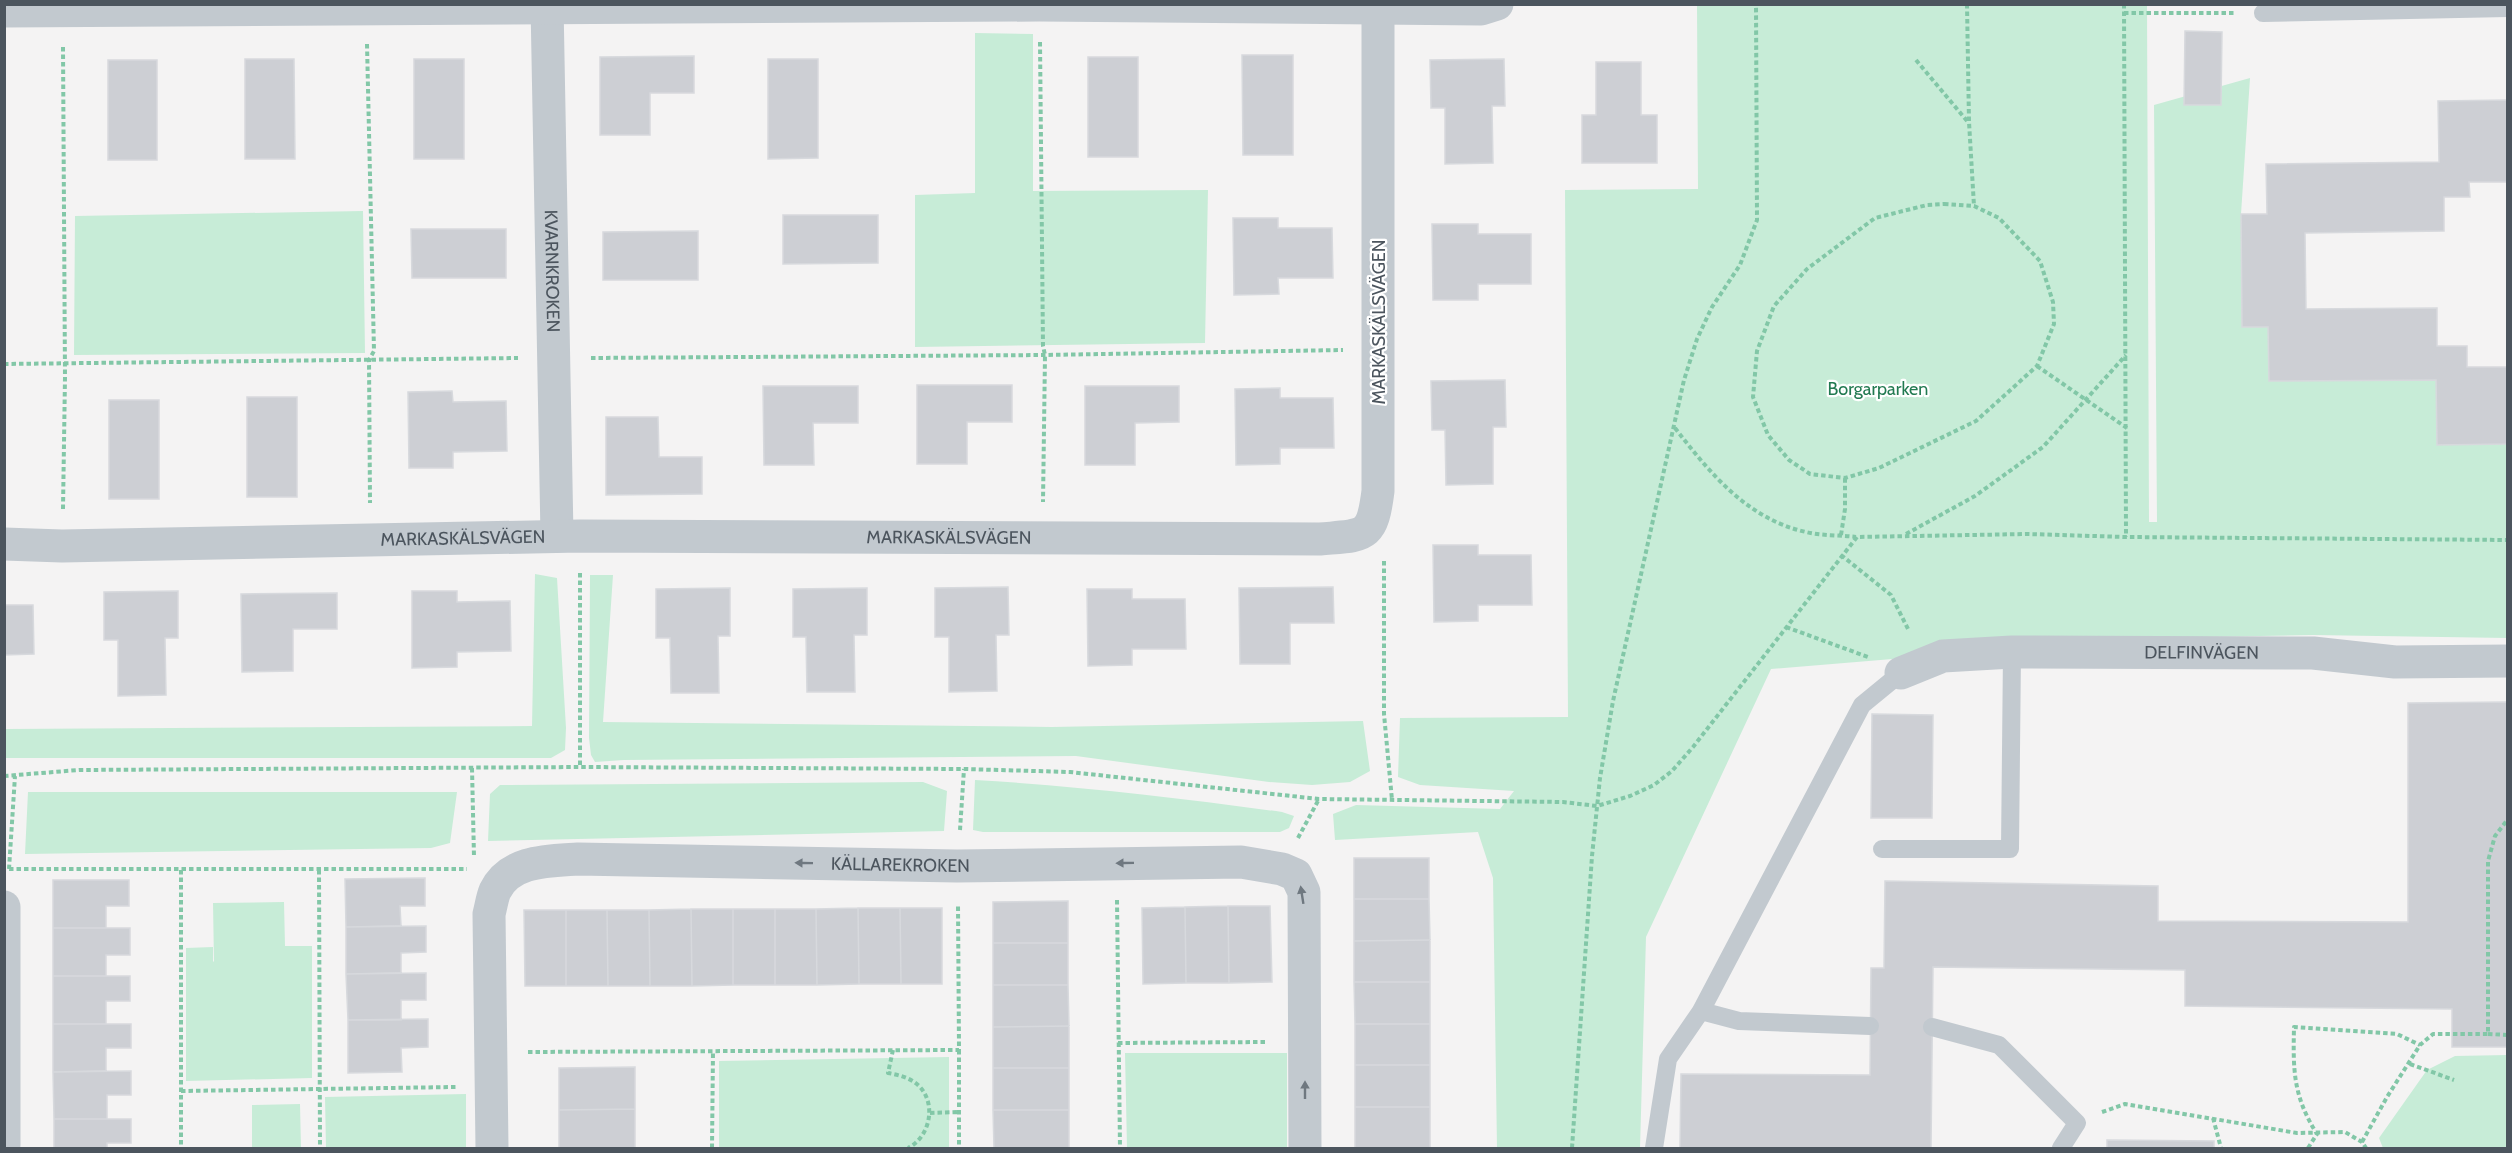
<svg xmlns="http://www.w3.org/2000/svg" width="2512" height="1153" font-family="Cabin,sans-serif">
	<rect width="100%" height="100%" fill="#f4f3f3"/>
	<!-- green -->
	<path fill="#c7ecd7" d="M 1697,5 L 2147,5 L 2149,522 L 2157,522 L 2154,105 L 2250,78 L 2241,214 L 2242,327 L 2268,327 L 2269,381 L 2436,380 L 2437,445 L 2507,444 L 2507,638 L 2313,635 L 2145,638 L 1771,669 L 1646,937 L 1640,1148 L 1497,1148 L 1493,878 L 1478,832 L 1335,840 L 1333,814 L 1356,805 L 1500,809 L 1514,791 L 1420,785 L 1398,777 L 1400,718 L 1568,717 L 1565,190 L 1698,189 Z
		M 975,33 L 1033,34 L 1033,191 L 1208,190 L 1205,343 L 915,347 L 915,195 L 975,193 Z
		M 363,211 L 365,353 L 74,355 L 75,216 Z
		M 535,574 L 557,578 L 566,728 L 565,750 L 551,758 L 5,758 L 5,729 L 532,726 Z
		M 590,575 L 613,575 L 603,722 L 1052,727 L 1363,721 L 1370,771 L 1350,782 L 1312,785 L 1269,782 L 1076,756 L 624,760 L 595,762 L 591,755 L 589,738 Z
		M 975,780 C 1079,786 1180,798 1282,812 L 1294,816 L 1289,828 L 1280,832 L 983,832 L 973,830 Z
		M 923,782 L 947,791 L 944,831 L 488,841 L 490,794 L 500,785 Z
		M 28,792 L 457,792 L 450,843 L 431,848 L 25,854 Z
		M 284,902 L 285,946 L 312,946 L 312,1078 L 186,1081 L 186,948 L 213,947 L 213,961 L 214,962 L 213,903 Z
		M 1125,1053 L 1287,1053 L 1287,1148 L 1127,1148 Z
		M 2507,1055 L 2507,1148 L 2383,1148 L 2379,1138 L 2427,1070 L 2455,1056 Z
		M 949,1057 L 949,1148 L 719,1148 L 719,1061 Z
		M 466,1094 L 466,1148 L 326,1148 L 325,1097 Z
		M 300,1104 L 301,1148 L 252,1148 L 252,1105 Z"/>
	<!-- building -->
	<path fill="#cdcfd4" stroke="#d7d9dd" stroke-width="1.5" d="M 2185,31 L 2222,32 L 2221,105 L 2184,105 Z
		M 1242,55 L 1293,55 L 1293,155 L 1243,155 Z
		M 694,56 L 694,93 L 650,93 L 650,135 L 600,135 L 600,57 Z
		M 1088,57 L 1138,57 L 1138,157 L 1088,157 Z
		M 245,59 L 294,59 L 295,159 L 245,159 Z
		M 414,59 L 464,59 L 464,159 L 414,159 Z
		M 768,59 L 818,59 L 818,158 L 768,159 Z
		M 1504,59 L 1505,106 L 1492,106 L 1493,163 L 1445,164 L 1445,108 L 1431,108 L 1430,60 Z
		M 108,60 L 157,60 L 157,160 L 108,160 Z
		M 1596,62 L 1641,62 L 1641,115 L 1657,115 L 1657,163 L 1582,163 L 1582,115 L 1596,115 Z
		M 2508,100 L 2508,182 L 2469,182 L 2470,197 L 2444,197 L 2444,231 L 2305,233 L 2306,309 L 2437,308 L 2437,346 L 2467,346 L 2467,367 L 2508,367 L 2508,444 L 2437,445 L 2436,380 L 2269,381 L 2268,327 L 2242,327 L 2241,214 L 2267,214 L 2266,164 L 2439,162 L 2438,101 Z
		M 783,215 L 878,215 L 878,263 L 783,264 Z
		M 1233,218 L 1278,218 L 1278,228 L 1332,228 L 1333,278 L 1278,278 L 1279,294 L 1234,295 Z
		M 1432,224 L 1478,224 L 1478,234 L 1531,234 L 1531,284 L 1478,284 L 1478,300 L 1433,300 Z
		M 411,229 L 506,229 L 506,278 L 412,278 Z
		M 698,231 L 698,280 L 603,280 L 603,232 Z
		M 1505,380 L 1506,427 L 1493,427 L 1493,484 L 1446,485 L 1445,430 L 1432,430 L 1431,381 Z
		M 917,385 L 1012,385 L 1012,422 L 967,422 L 967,464 L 917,464 Z
		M 763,386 L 858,386 L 858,423 L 813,423 L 814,465 L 764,465 Z
		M 1085,386 L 1179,386 L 1179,422 L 1135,423 L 1135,465 L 1085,465 Z
		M 1280,388 L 1280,398 L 1333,398 L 1334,448 L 1280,448 L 1280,464 L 1236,465 L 1235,389 Z
		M 452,391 L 453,402 L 506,401 L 507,451 L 453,452 L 453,468 L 409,468 L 408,392 Z
		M 247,397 L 297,397 L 297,497 L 247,497 Z
		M 109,400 L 159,400 L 159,499 L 109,499 Z
		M 606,417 L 658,417 L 659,457 L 702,457 L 702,494 L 606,495 Z
		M 1433,545 L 1478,545 L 1478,555 L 1531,555 L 1532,605 L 1478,605 L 1478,621 L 1434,622 Z
		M 1008,587 L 1009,635 L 996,635 L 997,691 L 949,692 L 949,637 L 935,637 L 935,588 Z
		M 1333,587 L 1334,623 L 1290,623 L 1290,664 L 1240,664 L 1239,588 Z
		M 730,588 L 730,636 L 718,636 L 719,693 L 671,693 L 670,638 L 656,638 L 656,589 Z
		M 867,588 L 867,635 L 854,635 L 855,692 L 807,692 L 806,637 L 793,637 L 793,589 Z
		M 1087,589 L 1132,589 L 1132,599 L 1185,599 L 1186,649 L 1132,649 L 1132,665 L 1088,666 Z
		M 178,591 L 178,638 L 165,638 L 166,695 L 118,696 L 118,640 L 104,640 L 104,592 Z
		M 412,591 L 457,591 L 457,602 L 510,601 L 511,651 L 457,652 L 457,667 L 412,668 Z
		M 337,593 L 337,629 L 293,629 L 293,671 L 242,672 L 241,594 Z
		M 4,605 L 33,605 L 34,654 L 4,655 Z
		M 2508,702 L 2508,1047 L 2452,1047 L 2452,1009 L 2185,1006 L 2185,970 L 1933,967 L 1931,1148 L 1680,1148 L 1681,1074 L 1870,1075 L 1871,968 L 1884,968 L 1885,881 L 2158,886 L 2158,921 L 2408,922 L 2408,703 Z
		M 1872,714 L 1933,715 L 1932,818 L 1871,818 Z
		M 1354,858 L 1429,858 L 1429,899 L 1354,899 Z
		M 425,878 L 425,906 L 400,906 L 401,926 L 346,927 L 345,879 Z
		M 53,880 L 129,880 L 129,906 L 106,906 L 106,928 L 53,928 Z
		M 1354,899 L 1429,899 L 1430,940 L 1354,941 Z
		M 1068,901 L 1068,943 L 993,943 L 993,902 Z
		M 1228,906 L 1229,983 L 1186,983 L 1185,907 Z
		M 1228,906 L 1270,906 L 1272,982 L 1229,983 Z
		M 1185,907 L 1186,983 L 1143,984 L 1142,908 Z
		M 858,908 L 859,984 L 817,985 L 816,909 Z
		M 858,908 L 900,908 L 901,984 L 859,984 Z
		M 900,908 L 942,908 L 942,984 L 901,984 Z
		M 691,909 L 692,986 L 650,986 L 649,910 Z
		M 691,909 L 733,909 L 733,985 L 692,986 Z
		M 733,909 L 775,909 L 775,985 L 733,985 Z
		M 775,909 L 816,909 L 817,985 L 775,985 Z
		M 524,910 L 566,910 L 566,986 L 525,986 Z
		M 566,910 L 607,910 L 608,986 L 566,986 Z
		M 607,910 L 649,910 L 650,986 L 608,986 Z
		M 426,926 L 426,952 L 401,953 L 401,973 L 346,974 L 346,927 Z
		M 53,928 L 130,928 L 130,955 L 106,955 L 106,976 L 53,976 Z
		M 1430,940 L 1430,982 L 1354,982 L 1354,941 Z
		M 993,943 L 1068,943 L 1068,985 L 993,985 Z
		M 426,973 L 426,1000 L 401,1000 L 401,1020 L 348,1020 L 346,974 Z
		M 53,976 L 130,976 L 130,1001 L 106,1001 L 106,1024 L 53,1024 Z
		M 1354,982 L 1430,982 L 1430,1024 L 1355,1024 Z
		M 993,985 L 1068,985 L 1069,1026 L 993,1027 Z
		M 428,1019 L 428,1047 L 401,1048 L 402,1072 L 348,1073 L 348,1020 Z
		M 53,1024 L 131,1024 L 131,1048 L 106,1048 L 106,1071 L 53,1072 Z
		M 1355,1024 L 1430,1024 L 1430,1065 L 1355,1065 Z
		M 1069,1026 L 1069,1068 L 993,1068 L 993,1027 Z
		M 1355,1065 L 1430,1065 L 1430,1107 L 1355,1107 Z
		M 635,1067 L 635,1109 L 559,1110 L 559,1068 Z
		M 993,1068 L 1069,1068 L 1069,1110 L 993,1110 Z
		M 131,1071 L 131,1095 L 107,1095 L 107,1119 L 54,1119 L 53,1072 Z
		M 1355,1107 L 1430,1107 L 1430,1148 L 1355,1148 Z
		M 635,1109 L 635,1148 L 559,1148 L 559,1110 Z
		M 993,1110 L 1069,1110 L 1069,1148 L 994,1148 Z
		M 54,1119 L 131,1119 L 131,1143 L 107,1143 L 107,1148 L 54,1148 Z
		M 2107,1140 L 2214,1141 L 2214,1148 L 2107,1148 Z"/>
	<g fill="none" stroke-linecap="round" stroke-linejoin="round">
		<!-- path -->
		<path stroke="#82c7a7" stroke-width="4" stroke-dasharray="4.5 3" stroke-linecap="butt" d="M 1967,4 L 1969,122 L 1974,206
			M 2124,4 L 2126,537
			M 2124,13 L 2234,13
			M 1040,42 L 1043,346 L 1045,355 L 1043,502
			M 367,44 L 374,351 L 369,360 L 370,503
			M 1916,60 L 1968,122
			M 1944,204 L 1974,206 L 1999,218 L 2040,261 L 2053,302 L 2054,324 L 2037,366 L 1976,421 L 1879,468 L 1845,478 L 1810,474 L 1789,460 L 1768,435 L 1753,397 L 1757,351 L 1774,306 L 1807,269 L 1875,218 L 1927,205 Z
			M 591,358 L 1045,355 L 1343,350
			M 4,364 L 518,358
			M 2037,366 L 2127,428
			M 1675,428 C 1710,473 1747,519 1806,532 C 1822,536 1840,535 1856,537
			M 63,509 L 65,377 L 63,46
			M 1906,534 L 1975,496 L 2043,447 L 2126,355
			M 1841,535 L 1845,509 L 1845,478
			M 1841,555 L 1891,595 L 1909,631
			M 1384,561 L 1384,714 L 1392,800
			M 580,573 L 580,767
			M 1786,627 L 1868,657
			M 472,768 L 474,857
			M 4,776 L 79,770 L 580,767 L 964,769 L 1070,772 L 1319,799 L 1563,802 L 1597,806 L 1630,796 L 1654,785 L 1672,771 L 1693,747 L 1857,537 L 2028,534 L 2126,537 L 2508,540
			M 960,830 L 964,769
			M 1298,838 L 1319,799
			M 9,869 L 467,869
			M 9,869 L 15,776
			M 181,870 L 181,1148
			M 319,870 L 320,1148
			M 1117,900 L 1120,1148
			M 2488,1034 L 2508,1035
			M 1118,1043 L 1268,1042
			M 893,1050 L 888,1073 C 899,1075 911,1078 919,1086 C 937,1104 930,1137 908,1148
			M 959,1050 L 959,1148
			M 528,1052 L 959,1050 L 958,904
			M 2410,1064 L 2454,1080
			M 181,1091 L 456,1087
			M 2102,1112 L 2125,1104 L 2297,1133 L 2345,1132 L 2362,1142 L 2366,1148
			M 930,1113 L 959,1112
			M 2213,1118 L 2221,1148
			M 2362,1142 L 2387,1097 L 2420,1045 L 2433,1034 L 2488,1034 L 2488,861 L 2495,836 L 2508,819
			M 712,1148 L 713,1051
			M 1572,1148 L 1592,856 L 1600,778 L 1613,701 L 1684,380 L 1697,339 L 1712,307 L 1740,265 L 1757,220 L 1756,4
			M 2308,1148 L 2317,1134 C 2293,1096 2293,1070 2294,1027 L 2397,1034 L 2420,1045"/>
		<!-- lane -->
		<path stroke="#c2c9cf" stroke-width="18" d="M 2263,13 L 2508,8
			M 1882,849 L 2010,849 L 2012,652
			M 1701,1011 L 1739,1021 L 1870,1026
			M 1932,1027 L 1999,1045 L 2077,1123 L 2061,1148
			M 1654,1148 L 1668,1059 L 1701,1011 L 1862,705 L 1901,673"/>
		<!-- street -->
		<g stroke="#c2c9cf" stroke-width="33">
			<path id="s1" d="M 547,4 L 557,536"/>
			<path d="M 4,11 L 1039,5 L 1481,9 L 1497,4"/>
			<path id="s2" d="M 4,544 L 62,546 L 580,536 L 1320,539 C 1365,535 1372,539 1378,491 L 1378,7"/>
			<path id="s3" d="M 1901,673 L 1943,656 L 2012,652 L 2313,653 L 2395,662 L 2508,661"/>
			<path d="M 4,907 L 4,1145"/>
			<path id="s4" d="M 492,1148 L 489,914 C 491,907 492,898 495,891 C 510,860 549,861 578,859 L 957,866 L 1241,862 L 1282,869 L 1296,875 L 1304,892 L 1305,1148"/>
		</g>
	</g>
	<!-- one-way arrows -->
	<defs><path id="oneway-solid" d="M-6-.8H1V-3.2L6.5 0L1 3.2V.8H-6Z" transform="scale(1.5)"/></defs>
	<g fill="#6f7880">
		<use href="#oneway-solid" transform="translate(804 863) rotate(-179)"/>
		<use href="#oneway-solid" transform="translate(1125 863) rotate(179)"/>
		<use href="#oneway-solid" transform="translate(1302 895) rotate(-99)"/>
		<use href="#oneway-solid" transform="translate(1305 1090) rotate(-90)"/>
	</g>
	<g text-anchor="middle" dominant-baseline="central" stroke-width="4.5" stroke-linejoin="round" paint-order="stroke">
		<!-- street labels -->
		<g font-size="18" fill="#4c555e" stroke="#fff">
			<text stroke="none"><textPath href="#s1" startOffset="267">KVARNKROKEN</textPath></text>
			<text transform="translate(1379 322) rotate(-90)">MARKASKÄLSVÄGEN</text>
			<text stroke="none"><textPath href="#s2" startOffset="459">MARKASKÄLSVÄGEN</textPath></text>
			<text stroke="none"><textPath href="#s2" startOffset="945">MARKASKÄLSVÄGEN</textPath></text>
			<text stroke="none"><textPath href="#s3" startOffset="304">DELFINVÄGEN</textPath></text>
			<text stroke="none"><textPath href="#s4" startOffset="674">KÄLLAREKROKEN</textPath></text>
		</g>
		<!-- park labels -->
		<g font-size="18" fill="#227a51" stroke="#fff">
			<text x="1878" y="389">Borgarparken</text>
		</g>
	</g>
	<!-- border -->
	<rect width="2512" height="1153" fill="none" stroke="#4c555e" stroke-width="12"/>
</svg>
